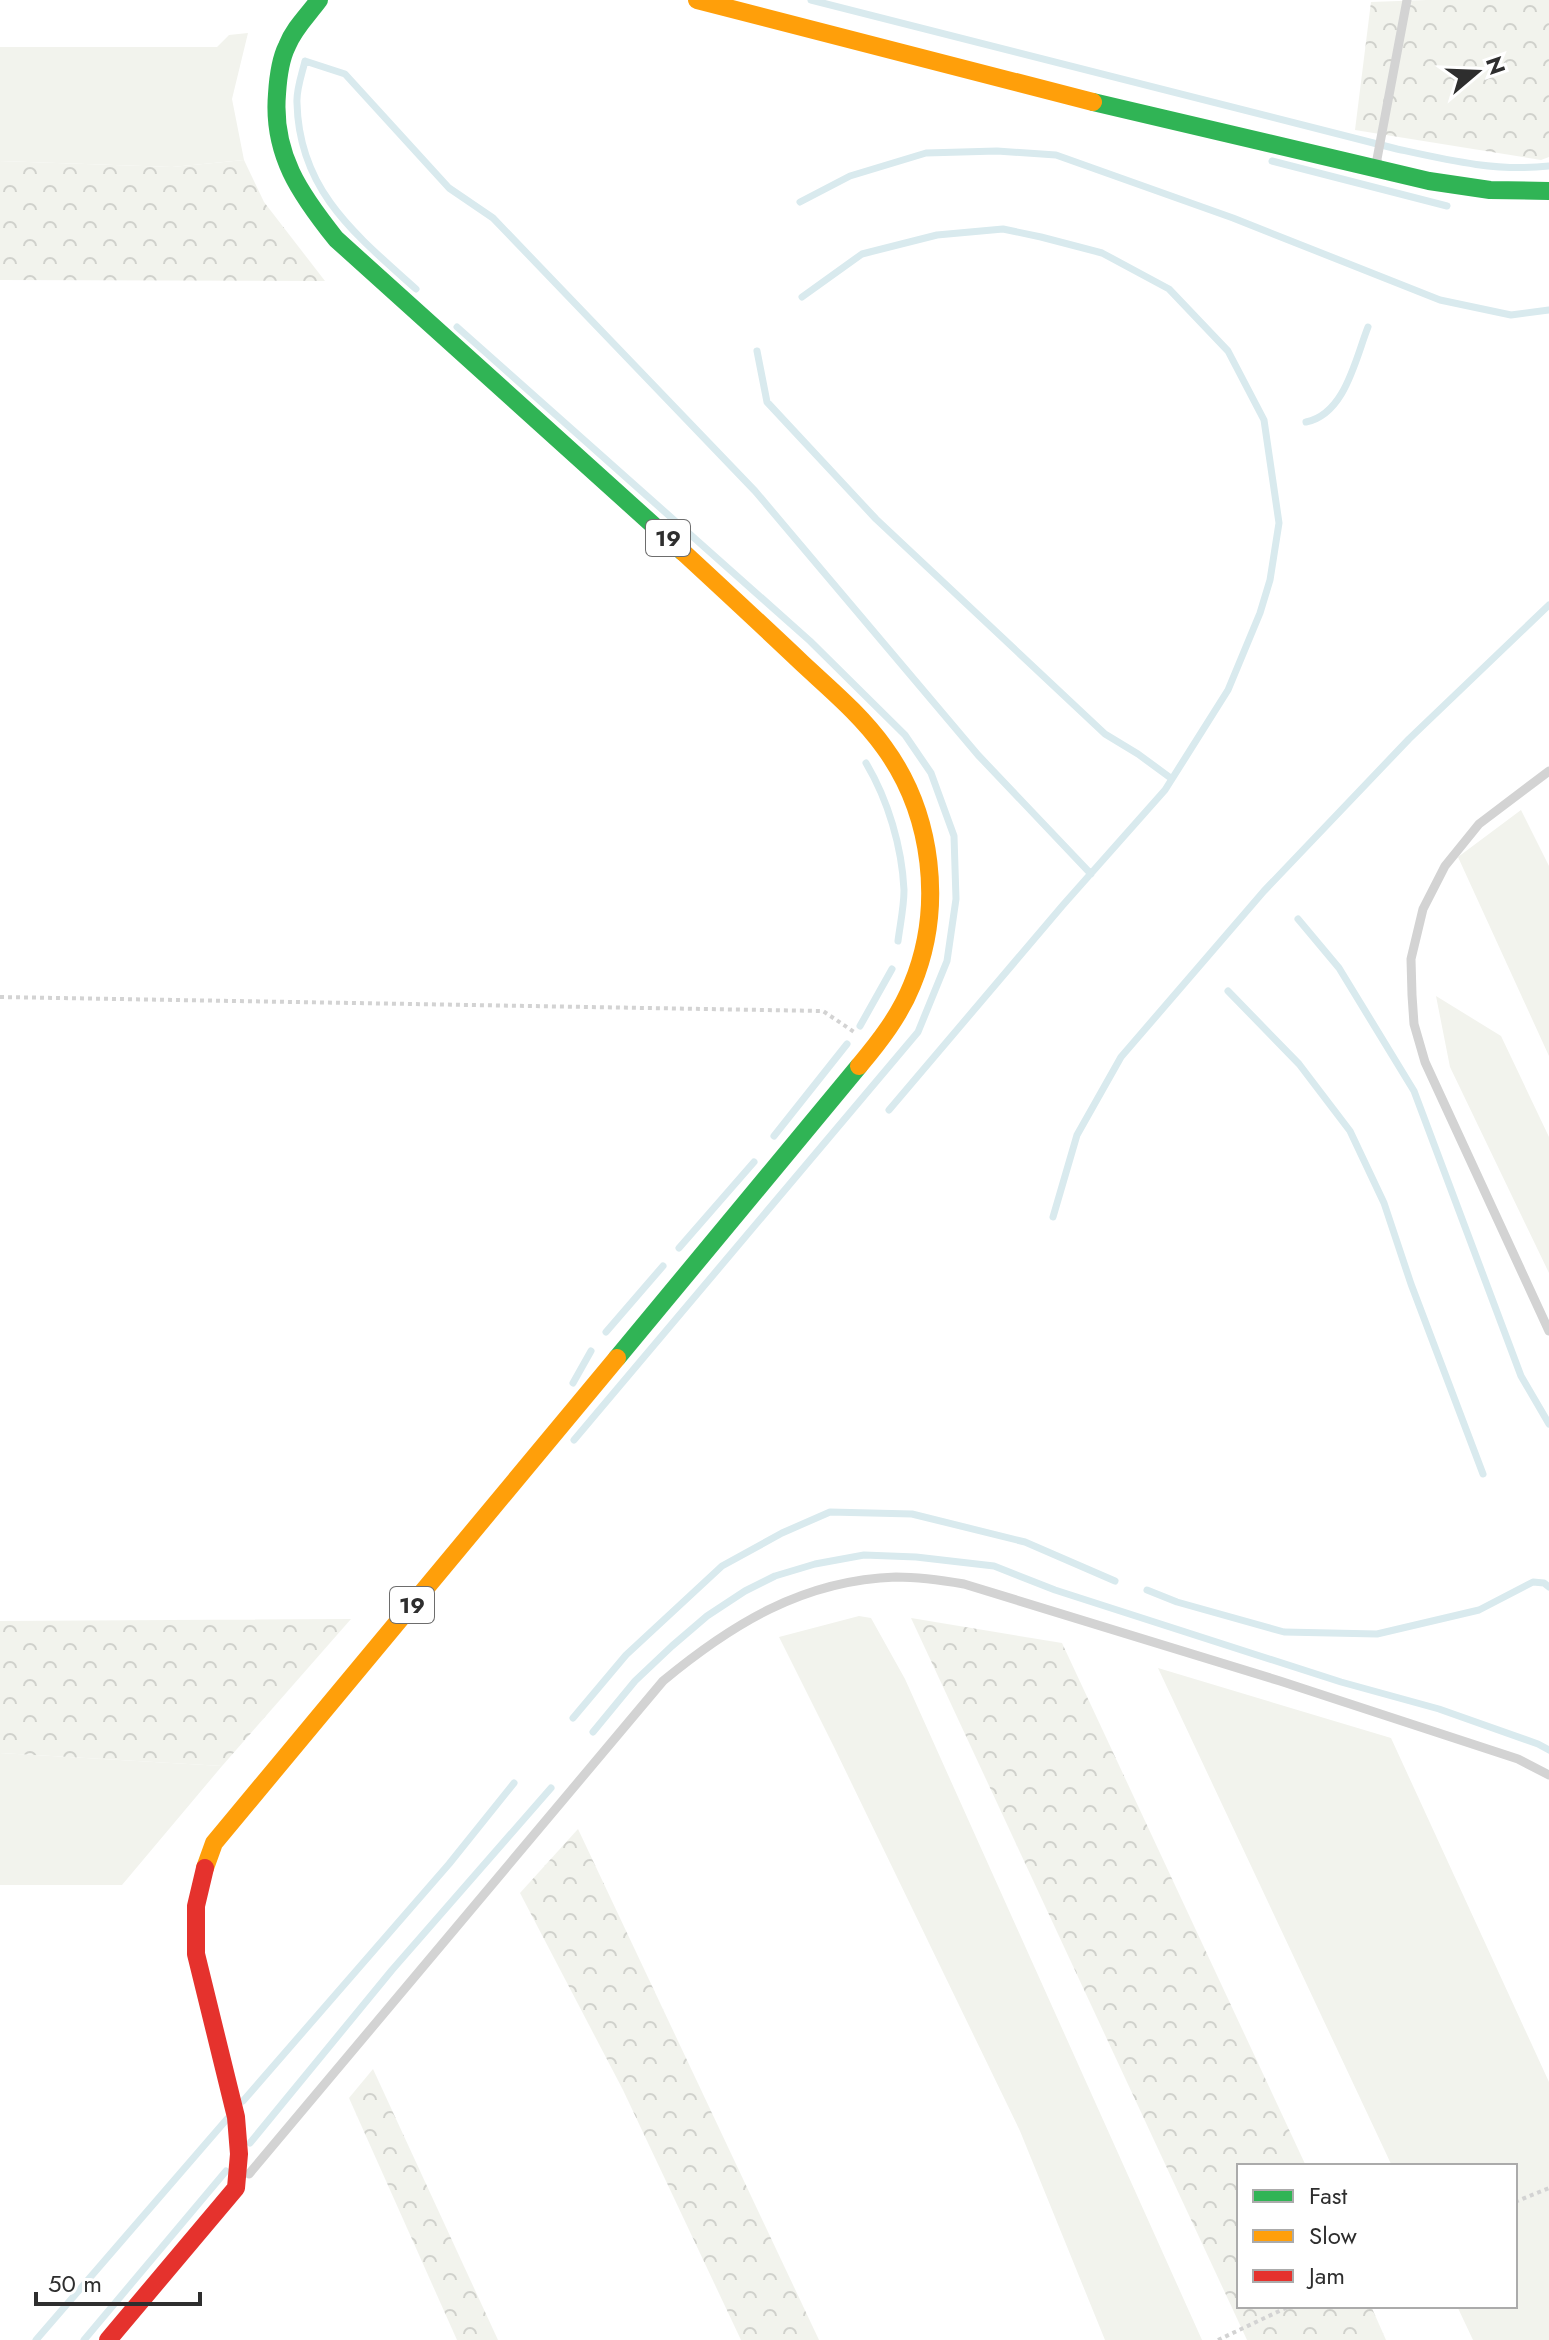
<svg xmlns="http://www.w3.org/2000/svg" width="1549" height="2340" font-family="Jost,sans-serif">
	<defs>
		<pattern id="forest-crowns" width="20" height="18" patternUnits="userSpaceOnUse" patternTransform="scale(2)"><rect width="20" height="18" fill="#f2f3ed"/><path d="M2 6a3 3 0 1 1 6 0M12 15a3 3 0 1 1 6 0" fill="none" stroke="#d0d1cc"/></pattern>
	</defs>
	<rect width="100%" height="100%" fill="#fff"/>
	<!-- grass -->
	<path fill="#f2f3ed" d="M 248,33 L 232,99 L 244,160 L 172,167 L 0,161 L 0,47 L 217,47 L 229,35 Z
		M 1521,810 L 1549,866 L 1549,1056 L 1458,857 Z
		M 1436,996 L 1501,1036 L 1549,1137 L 1549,1273 L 1450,1067 Z
		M 859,1616 L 871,1618 L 905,1679 L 1202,2340 L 1105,2340 L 1020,2131 L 834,1747 L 779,1637 Z
		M 1158,1668 L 1391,1738 L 1549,2082 L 1549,2340 L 1473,2340 L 1457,2306 L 1515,2306 L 1515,2166 L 1392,2166 Z
		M 0,1753 L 222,1766 L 122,1885 L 0,1885 Z"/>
	<!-- forest -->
	<path fill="url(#forest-crowns)" d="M 1426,0 L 1549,0 L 1549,157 L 1541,160 L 1355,130 L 1371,2 Z
		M 244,160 L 264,202 L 325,281 L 0,280 L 0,161 L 172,167 Z
		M 911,1618 L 1062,1643 L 1306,2166 L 1239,2166 L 1239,2306 L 1371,2306 L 1386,2340 L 1247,2340 Z
		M 351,1619 L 222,1766 L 0,1753 L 0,1621 Z
		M 578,1829 L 819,2340 L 741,2340 L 623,2090 L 520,1893 Z
		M 373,2069 L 498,2340 L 457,2340 L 349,2098 Z"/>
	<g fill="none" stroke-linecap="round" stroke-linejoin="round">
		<!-- stream -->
		<path stroke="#d9eaee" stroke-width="7" d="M 811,0 L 1397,149 C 1447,160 1497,172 1549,166
			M 1272,161 L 1447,206
			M 800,202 L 850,176 L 926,153 L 997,151 L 1056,155 L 1233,218 L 1440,300 L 1511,315 L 1549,310
			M 416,289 C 356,235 299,191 297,103 C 296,90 302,74 305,61 L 345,74 L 449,188 L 493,218 L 755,491 L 978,755 L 1091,874
			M 802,297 L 862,254 L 937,235 L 1003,229 L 1041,237 L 1102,253 L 1169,289 L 1228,351 L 1264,420 L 1279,523 L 1270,580 L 1260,613 L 1228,690 L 1165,790 L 1063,905 L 889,1110
			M 457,327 L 810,641 L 905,735 L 931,773 L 954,836 L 956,899 L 947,961 L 918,1032 L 574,1440
			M 757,351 L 767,402 L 876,519 L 1105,734 L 1138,754 L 1172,779
			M 1306,422 C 1345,414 1355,360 1368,327
			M 866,763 C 888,800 902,847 904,890 C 904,907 900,925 898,941
			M 1298,919 L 1339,968 L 1414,1091 L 1521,1376 L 1549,1424
			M 1228,991 L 1299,1064 L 1350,1131 L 1384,1203 L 1411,1284 L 1483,1474
			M 860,1026 L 892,969
			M 774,1136 L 847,1044
			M 1053,1217 L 1077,1135 L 1121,1057 L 1264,891 L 1409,739 L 1549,605
			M 679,1248 L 754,1162
			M 606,1332 L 663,1266
			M 573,1383 L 591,1351
			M 1147,1590 L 1177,1602 L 1284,1632 L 1377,1634 L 1479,1610 L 1533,1582 L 1544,1583 L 1549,1587
			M 573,1718 L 626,1655 L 722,1566 L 782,1533 L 830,1512 L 912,1514 L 1025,1542 L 1115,1581
			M 593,1732 L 635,1681 L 672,1646 L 707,1616 L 745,1591 L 775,1576 L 815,1564 L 864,1555 L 916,1557 L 994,1566 L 1055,1590 L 1341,1682 L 1439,1709 L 1538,1744 L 1549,1750
			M 243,2101 L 449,1864 L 514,1783
			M 250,2143 L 392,1970 L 551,1788
			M 36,2340 L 227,2119
			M 84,2340 L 226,2171"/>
		<!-- path -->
		<path stroke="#d3d3d3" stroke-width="4" stroke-dasharray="4 4" stroke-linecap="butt" d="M 0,997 L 823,1011 L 854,1032
			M 1515,2202 L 1549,2188
			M 1218,2340 L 1290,2306"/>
		<!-- lane -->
		<path stroke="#d3d3d3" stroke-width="9" d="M 1378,165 L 1377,159 L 1407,0
			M 1549,771 L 1479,824 L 1445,866 L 1423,909 L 1411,959 L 1412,995 L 1414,1024 L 1425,1062 L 1549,1331
			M 249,2174 L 663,1681 C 732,1624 803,1580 896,1577 C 919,1577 941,1580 964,1584 L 1280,1681 L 1518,1759 L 1549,1775"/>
		<!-- fast -->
		<path stroke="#30b455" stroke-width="18" d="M 319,0 C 308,15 294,28 287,46 C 280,60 278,78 277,94 C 272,154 300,194 336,239 L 683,552
			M 1093,102 L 1429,181 L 1490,190 L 1549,191
			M 617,1358 L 859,1066"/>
		<!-- slow -->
		<path stroke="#ff9f0a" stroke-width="18" d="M 697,0 L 1093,102
			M 683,552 C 723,589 763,626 803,664 C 831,690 861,715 884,747 C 933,814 944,908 912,985 C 900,1015 880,1041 859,1066
			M 205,1868 L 214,1843 L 617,1358"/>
		<!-- jam -->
		<path stroke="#e5322d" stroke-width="18" d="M 108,2340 L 236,2188 L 239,2154 L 236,2117 L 196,1954 L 196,1906 L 205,1868"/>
	</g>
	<g text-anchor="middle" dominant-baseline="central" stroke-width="8" stroke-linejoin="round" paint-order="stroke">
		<!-- shield labels -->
		<g fill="#fff" stroke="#6d6d6d" stroke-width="2">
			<rect x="646" y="520" width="44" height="36" rx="6"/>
			<rect x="390" y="1587" width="44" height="36" rx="6"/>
		</g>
		<g font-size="22" font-weight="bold" fill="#2e2e2e">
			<text x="668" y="538">19</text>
			<text x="412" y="1605">19</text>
		</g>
	</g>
	<!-- legend -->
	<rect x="1237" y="2164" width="280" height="144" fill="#ffffff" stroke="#ababab" stroke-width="2"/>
	<rect x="1253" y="2190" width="40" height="12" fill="#30b455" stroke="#ababab" stroke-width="2"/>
	<text x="1309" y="2204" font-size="24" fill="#2e2e2e">Fast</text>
	<rect x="1253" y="2230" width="40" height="12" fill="#ff9f0a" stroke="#ababab" stroke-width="2"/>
	<text x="1309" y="2244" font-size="24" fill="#2e2e2e">Slow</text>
	<rect x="1253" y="2270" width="40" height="12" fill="#e5322d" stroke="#ababab" stroke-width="2"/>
	<text x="1309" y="2284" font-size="24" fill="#2e2e2e">Jam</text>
	<!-- north arrow -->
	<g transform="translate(1477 72) rotate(71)" stroke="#ffffff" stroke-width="6" paint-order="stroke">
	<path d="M0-6L14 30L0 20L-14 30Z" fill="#2e2e2e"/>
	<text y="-12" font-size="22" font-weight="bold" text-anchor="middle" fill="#2e2e2e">N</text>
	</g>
	<!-- scale -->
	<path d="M36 2292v12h164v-12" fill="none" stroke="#2e2e2e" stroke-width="4"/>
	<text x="48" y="2292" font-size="24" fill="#2e2e2e" stroke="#ffffff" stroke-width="6" paint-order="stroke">50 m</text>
</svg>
